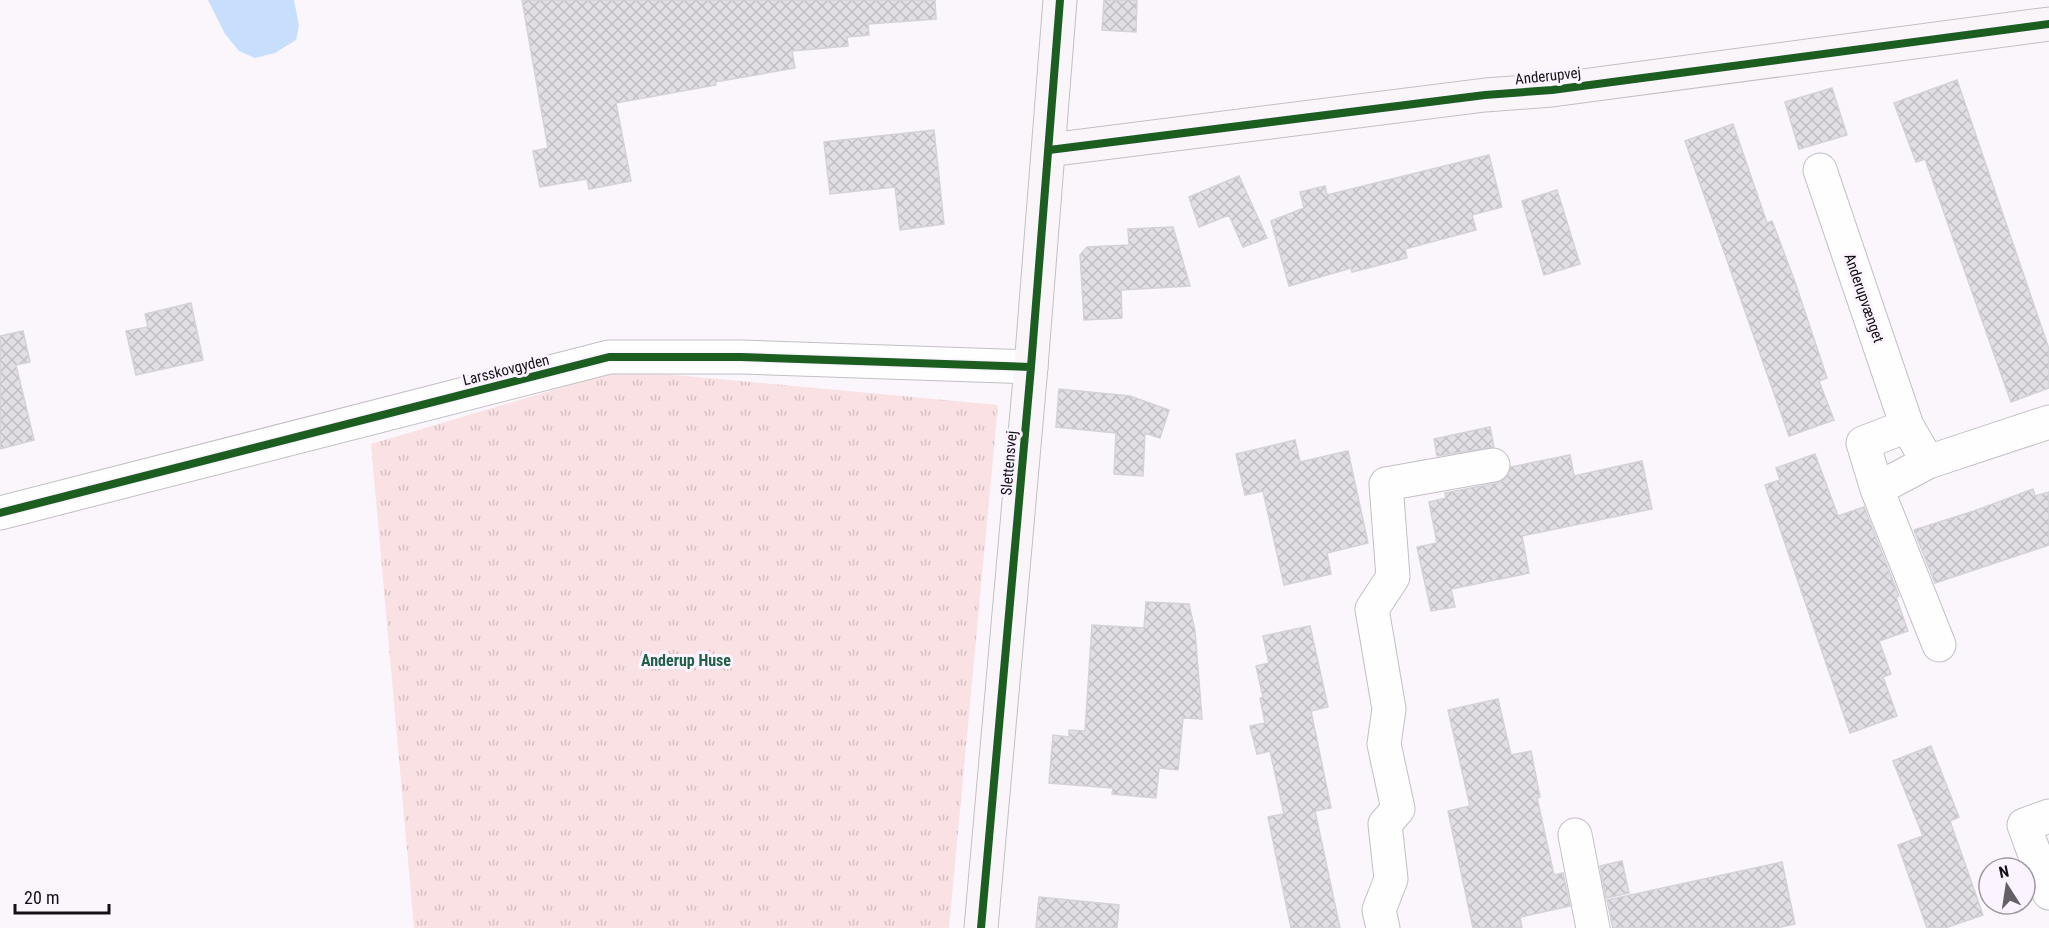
<svg xmlns="http://www.w3.org/2000/svg" width="2049" height="928" font-family="'Roboto Condensed',sans-serif">
	<defs>
		<pattern id="grass-tufts" width="24" height="20" patternUnits="userSpaceOnUse" patternTransform="scale(1.5)"><rect width="24" height="20" fill="#fae1e4"/><path d="M3 7l-1-3M5 7V3M7 7l1-3M15 17l-1-3M17 17v-4M19 17l1-3" fill="none" stroke="#d5c0c3"/></pattern>
		<pattern id="building-cross-hatch" width="8" height="8" patternUnits="userSpaceOnUse" patternTransform="scale(1.5)"><rect width="8" height="8" fill="#e1dfe4"/><path d="M0 0l8 8M0 8l8-8" fill="none" stroke="#c0bec3"/></pattern>
	</defs>
	<rect width="100%" height="100%" fill="#faf6fc"/>
	<!-- grass -->
	<path fill="url(#grass-tufts)" d="M 621,370 L 998,405 L 949,928 L 414,928 L 371,444 Z"/>
	<!-- water -->
	<path fill="#c8defd" d="M 208,0 L 294,0 L 299,26 L 296,40 L 275,53 L 255,58 L 239,51 L 225,34 Z"/>
	<!-- building -->
	<path fill="url(#building-cross-hatch)" stroke="#d4d2d7" stroke-width="1.5" d="M 522,0 L 935,0 L 936,19 L 868,24 L 869,35 L 847,37 L 848,46 L 792,51 L 795,68 L 715,82 L 716,85 L 616,103 L 631,181 L 589,189 L 587,179 L 540,187 L 533,151 L 548,148 Z
		M 1104,0 L 1137,0 L 1136,32 L 1102,30 Z
		M 1957,80 L 2049,349 L 2049,388 L 2011,402 L 1925,159 L 1916,162 L 1894,103 Z
		M 1832,88 L 1847,135 L 1799,149 L 1785,102 Z
		M 1733,124 L 1767,223 L 1772,221 L 1795,282 L 1827,378 L 1819,381 L 1834,420 L 1789,436 L 1685,141 Z
		M 934,130 L 944,224 L 900,230 L 895,187 L 830,194 L 824,142 Z
		M 1489,155 L 1502,207 L 1472,215 L 1476,230 L 1405,249 L 1407,258 L 1352,272 L 1351,268 L 1289,286 L 1271,221 L 1304,208 L 1300,192 L 1325,186 L 1327,195 Z
		M 1239,176 L 1267,238 L 1243,247 L 1229,215 L 1199,227 L 1189,197 Z
		M 1557,190 L 1580,264 L 1544,275 L 1522,201 Z
		M 1173,227 L 1190,286 L 1121,290 L 1122,318 L 1084,320 L 1080,255 L 1087,247 L 1129,245 L 1128,229 Z
		M 191,303 L 203,360 L 136,375 L 126,331 L 148,327 L 145,314 Z
		M 23,331 L 30,362 L 16,365 L 34,440 L 0,449 L 0,336 Z
		M 1059,389 L 1130,396 L 1169,410 L 1160,438 L 1145,433 L 1143,476 L 1114,474 L 1116,433 L 1056,427 Z
		M 1490,427 L 1494,447 L 1437,456 L 1434,439 Z
		M 1295,440 L 1300,462 L 1348,451 L 1368,543 L 1327,553 L 1331,574 L 1284,585 L 1263,491 L 1245,495 L 1236,454 Z
		M 1815,454 L 1838,516 L 1864,507 L 1899,596 L 1896,597 L 1908,631 L 1879,641 L 1891,674 L 1883,677 L 1897,716 L 1850,733 L 1765,485 L 1780,480 L 1776,468 Z
		M 1570,455 L 1574,476 L 1642,461 L 1652,509 L 1522,536 L 1529,573 L 1451,589 L 1455,607 L 1431,611 L 1417,547 L 1437,543 L 1429,502 L 1446,498 L 1445,493 L 1497,483 L 1505,479 L 1511,467 Z
		M 2033,489 L 2035,496 L 2049,492 L 2049,545 L 1935,583 L 1914,530 L 1974,511 Z
		M 1146,602 L 1189,604 L 1195,631 L 1202,719 L 1183,718 L 1178,770 L 1159,768 L 1156,798 L 1112,794 L 1113,788 L 1049,783 L 1053,735 L 1069,737 L 1069,730 L 1085,731 L 1092,625 L 1144,628 Z
		M 1310,626 L 1328,707 L 1311,711 L 1331,808 L 1315,811 L 1340,928 L 1291,928 L 1268,817 L 1284,814 L 1270,751 L 1257,754 L 1250,726 L 1265,723 L 1260,698 L 1263,697 L 1256,666 L 1269,663 L 1263,636 Z
		M 1498,699 L 1511,755 L 1531,751 L 1540,797 L 1537,798 L 1554,875 L 1563,873 L 1570,906 L 1520,917 L 1522,928 L 1473,928 L 1448,811 L 1470,806 L 1448,710 Z
		M 1931,746 L 1959,817 L 1950,821 L 1983,915 L 1945,928 L 1927,928 L 1898,845 L 1923,836 L 1893,761 Z
		M 1622,861 L 1629,893 L 1606,898 L 1600,866 Z
		M 1782,862 L 1795,924 L 1776,928 L 1613,928 L 1607,900 Z
		M 1039,897 L 1119,905 L 1117,928 L 1036,928 Z"/>
	<g fill="none" stroke-linecap="round" stroke-linejoin="round">
		<defs>
			<path id="street" d="M 1820,170 L 1907,426
				M 1928,462 L 1907,426 L 1863,443 L 1877,489 L 1928,462 L 2049,422
				M 1877,489 L 1939,645
				M 0,513 L 609,357 L 741,357 L 1031,367
				M 2049,816 L 2024,825 L 2049,893
				M 1575,835 L 1593,928
				M 1383,928 L 1379,910 L 1391,879 L 1385,824 L 1398,809 L 1384,744 L 1389,709 L 1372,609 L 1393,577 L 1386,484 L 1493,465"/>
			<path id="secondary" d="M 1049,150 L 1485,95 L 1552,90 L 2049,24
				M 981,928 L 1031,367 L 1060,0"/>
		</defs>
		<!-- street casing -->
		<use href="#street" stroke="#c2c0c4" stroke-width="35"/>
		<!-- secondary casing -->
		<use href="#secondary" stroke="#c2c0c4" stroke-width="35"/>
		<!-- street -->
		<use href="#street" stroke="#fefeff" stroke-width="33"/>
		<!-- secondary -->
		<use href="#secondary" stroke="#faf5f9" stroke-width="33"/>
		<defs>
			<path id="cycleway" d="M 1049,150 L 1485,95 L 1552,90 L 2049,24
				M 0,513 L 609,357 L 741,357 L 1031,367
				M 981,928 L 1031,367 L 1060,0"/>
		</defs>
		<!-- cycleway casing -->
		<use href="#cycleway" stroke="#fbf3ff" stroke-width="11"/>
		<!-- cycleway -->
		<use href="#cycleway" stroke="#1b5e20" stroke-width="8"/>
	</g>
	<g text-anchor="middle" dominant-baseline="central" stroke-width="6" stroke-linejoin="round" paint-order="stroke">
		<!-- street labels -->
		<g font-size="15" fill="#141115" stroke="#fbf3ff">
			<text transform="translate(1548 76) rotate(-6)">Anderupvej</text>
			<text transform="translate(1864 298) rotate(71)">Anderupvænget</text>
			<text transform="translate(506 370) rotate(-14)">Larsskovgyden</text>
			<text transform="translate(1009 463) rotate(-85)">Slettensvej</text>
		</g>
		<!-- neighbourhood labels -->
		<g font-size="16" font-weight="bold" fill="#1f6147" stroke="#fbf3ff">
			<text x="686" y="660">Anderup Huse</text>
		</g>
	</g>
	<!-- north arrow -->
	<g transform="translate(2007 886) rotate(348)"><circle r="28" fill="#fbf3ff" stroke="#9f99a1" stroke-width="1.5"/>
	<path d="M0-4.5L10 22L0 15L-10 22Z" fill="#646166"/>
	<text y="-9" font-size="16" font-weight="bold" text-anchor="middle" fill="#141115">N</text>
	</g>
	<!-- scale -->
	<path d="M15 904v9h94v-9" fill="none" stroke="#141115" stroke-width="3"/>
	<text x="24" y="904" font-size="18" fill="#141115" stroke="#fbf3ff" stroke-width="4.5" paint-order="stroke">20 m</text>
</svg>
